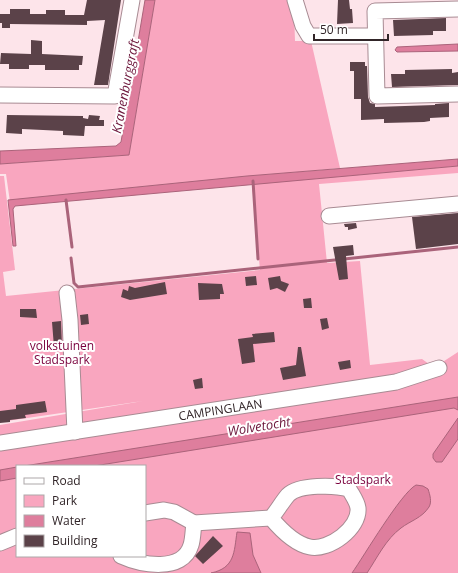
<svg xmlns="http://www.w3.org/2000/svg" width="458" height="573" font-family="'Open Sans',sans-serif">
	<rect width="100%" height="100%" fill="#fde4ea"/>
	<!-- green -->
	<path fill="#f9a6bf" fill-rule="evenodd" d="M 155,0 L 291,0 L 294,12 L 295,41 L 311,41 L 340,168 L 120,189 L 119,193 L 10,202 L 6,174 L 0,174 L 0,164 L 129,155 Z
		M 458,166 L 458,173 L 319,184 L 327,263 L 360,261 L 370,365 L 422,359 L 429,364 L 418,378 L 458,352 L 458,573 L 0,573 L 0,425 L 143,401 L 0,422 L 0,176 L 4,176 L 15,270 L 3,272 L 6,296 L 260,270 L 252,184 ZM 17,466 L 145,466 L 145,556 L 17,556 Z"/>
	<!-- water -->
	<path fill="#de7e9d" stroke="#aa637a" d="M 145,0 L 155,0 L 129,155 L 0,164 L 0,151 L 116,146 L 121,142 Z
		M 458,44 L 458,51 L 397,52 L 395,50 L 397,47 Z
		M 458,159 L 458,166 L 15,206 L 13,209 L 16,246 L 13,246 L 8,200 L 247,176 Z
		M 458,397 L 458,410 L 454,408 L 94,466 L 24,466 Z
		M 458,418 L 458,439 L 442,462 L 436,462 L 433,458 L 433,454 Z
		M 17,467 L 17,478 L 0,481 L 0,470 Z
		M 416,485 L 423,486 L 428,489 C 430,495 432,502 429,507 C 422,518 410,521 401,528 C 386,539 377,558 367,573 L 352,573 C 364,556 401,493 416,485 Z
		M 237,532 L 250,533 L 253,555 L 261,573 L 211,573 C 235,568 234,552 237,532 Z"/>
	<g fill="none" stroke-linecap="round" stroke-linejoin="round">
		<!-- stream -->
		<path stroke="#aa637a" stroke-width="3" d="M 253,181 L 258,259
			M 66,200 L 72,247
			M 71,258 L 74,283 L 78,287 L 458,247"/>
	</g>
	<!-- building -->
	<path fill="#5b4249" d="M 87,0 L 121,0 L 108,85 L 94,85 L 105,20 L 87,21 L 87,25 L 10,24 L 10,28 L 2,28 L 2,23 L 0,23 L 0,14 L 10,14 L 10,9 L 30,9 L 30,14 L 46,14 L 46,10 L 65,10 L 65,15 L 84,15 Z
		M 338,0 L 349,0 L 350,9 L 352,9 L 353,23 L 337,24 Z
		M 446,18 L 446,31 L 433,31 L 433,35 L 394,36 L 393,20 Z
		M 31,40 L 42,41 L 42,54 L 83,56 L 82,65 L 79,65 L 79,70 L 45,70 L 45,65 L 29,65 L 29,69 L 9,69 L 9,64 L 0,64 L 1,53 L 31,54 Z
		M 350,62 L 365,62 L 365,66 L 367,66 L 368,97 L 370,103 L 375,104 L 375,107 L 435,105 L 435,104 L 449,103 L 449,117 L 430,118 L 430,121 L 424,122 L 384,123 L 384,119 L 361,120 L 361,99 L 354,99 L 354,71 L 350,71 Z
		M 452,69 L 452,73 L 458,72 L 458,85 L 392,87 L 391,74 L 405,74 L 405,70 Z
		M 7,115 L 83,116 L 83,118 L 88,119 L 89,115 L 100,116 L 99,120 L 104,120 L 104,126 L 85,126 L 84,136 L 63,135 L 63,131 L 43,130 L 22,129 L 22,134 L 6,133 Z
		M 458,213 L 458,244 L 416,249 L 412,217 Z
		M 356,223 L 357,228 L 348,230 L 348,227 L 345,227 L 344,224 Z
		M 353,245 L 354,255 L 346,256 L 348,279 L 339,280 L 333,247 Z
		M 256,276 L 257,285 L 246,286 L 245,277 Z
		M 280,276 L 281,281 L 289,284 L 285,292 L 277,288 L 270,290 L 268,278 Z
		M 165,282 L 167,294 L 130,300 L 121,297 L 123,289 L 128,291 L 129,286 L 135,288 Z
		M 198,283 L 222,284 L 224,294 L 220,294 L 220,299 L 199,300 Z
		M 311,298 L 312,308 L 304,308 L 303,299 Z
		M 20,309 L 36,309 L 37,318 L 20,317 Z
		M 88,314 L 89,324 L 81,325 L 80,315 Z
		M 327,318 L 329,328 L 322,330 L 320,319 Z
		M 61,321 L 62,346 L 54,347 L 52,322 Z
		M 274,332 L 275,342 L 253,344 L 255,362 L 242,364 L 238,339 L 253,337 L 252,334 Z
		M 298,347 L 301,347 L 306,376 L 283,380 L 280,368 L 296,365 Z
		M 350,360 L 351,368 L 340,370 L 338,362 Z
		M 202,378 L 203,388 L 195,389 L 193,380 Z
		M 45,401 L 47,412 L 25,415 L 26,418 L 10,420 L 10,422 L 0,423 L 0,411 L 16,409 L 16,405 Z
		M 213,536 L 223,546 L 203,564 L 195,556 Z"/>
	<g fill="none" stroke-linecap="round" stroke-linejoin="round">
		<defs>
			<g id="minor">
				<path d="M 295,0 L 303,26 L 309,36 L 375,36"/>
				<path d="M 458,9 L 375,11 L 377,96 L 458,94"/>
				<path d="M 0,95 L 115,96 L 132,0"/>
				<path d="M 329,216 L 458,204"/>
				<path d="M 67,293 L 70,320 L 75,432"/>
				<path id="s1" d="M 0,443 L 396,382 L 439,368"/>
				<path d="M 145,513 L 164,510 L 174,512 L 194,523 L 271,518 C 277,511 282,502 288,495 C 299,484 335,485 349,489 C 352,495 357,501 358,508 C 360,528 329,551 310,547 C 295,544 281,530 271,518"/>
				<path d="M 0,543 L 17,536"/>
				<path d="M 121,556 C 141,565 183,573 191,545 C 193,539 193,530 194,523"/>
			</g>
		</defs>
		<!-- minor casing -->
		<use href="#minor" stroke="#a88b93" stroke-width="17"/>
		<!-- minor -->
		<use href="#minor" stroke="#fff" stroke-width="15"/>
	</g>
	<g text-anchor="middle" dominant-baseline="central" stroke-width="4" stroke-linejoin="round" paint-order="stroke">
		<!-- park labels -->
		<g font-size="12" fill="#7a003d" stroke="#fff">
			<text x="62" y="345">volkstuinen<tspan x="62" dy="14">Stadspark</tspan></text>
			<text x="363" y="479">Stadspark</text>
		</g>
		<!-- street labels -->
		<g font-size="12" fill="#312528" stroke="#fff">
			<text stroke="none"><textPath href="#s1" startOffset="223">CAMPINGLAAN</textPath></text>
		</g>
		<!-- water labels -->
		<g font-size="13" font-style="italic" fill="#6c153a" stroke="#fff">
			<text transform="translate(125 86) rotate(-79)">Kranenburggraft</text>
			<text transform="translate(259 426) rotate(-9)">Wolvetocht</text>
		</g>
	</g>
	<!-- legend -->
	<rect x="16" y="465" width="130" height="92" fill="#ffffff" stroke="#ada8a9"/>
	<rect x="24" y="478" width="20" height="6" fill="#ffffff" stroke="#ada8a9"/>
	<text x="52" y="485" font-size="12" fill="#312528">Road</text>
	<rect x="24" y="495" width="20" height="12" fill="#f9a6bf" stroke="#ada8a9"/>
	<text x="52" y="505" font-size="12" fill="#312528">Park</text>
	<rect x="24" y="515" width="20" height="12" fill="#de7e9d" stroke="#ada8a9"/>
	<text x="52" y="525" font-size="12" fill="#312528">Water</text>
	<rect x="24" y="535" width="20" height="12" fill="#5b4249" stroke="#ada8a9"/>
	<text x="52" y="545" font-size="12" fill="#312528">Building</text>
	<!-- scale -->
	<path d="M314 34v6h74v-6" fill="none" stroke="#312528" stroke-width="2"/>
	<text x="320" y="34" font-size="12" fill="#312528" stroke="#ffffff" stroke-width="3" paint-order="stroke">50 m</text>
</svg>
